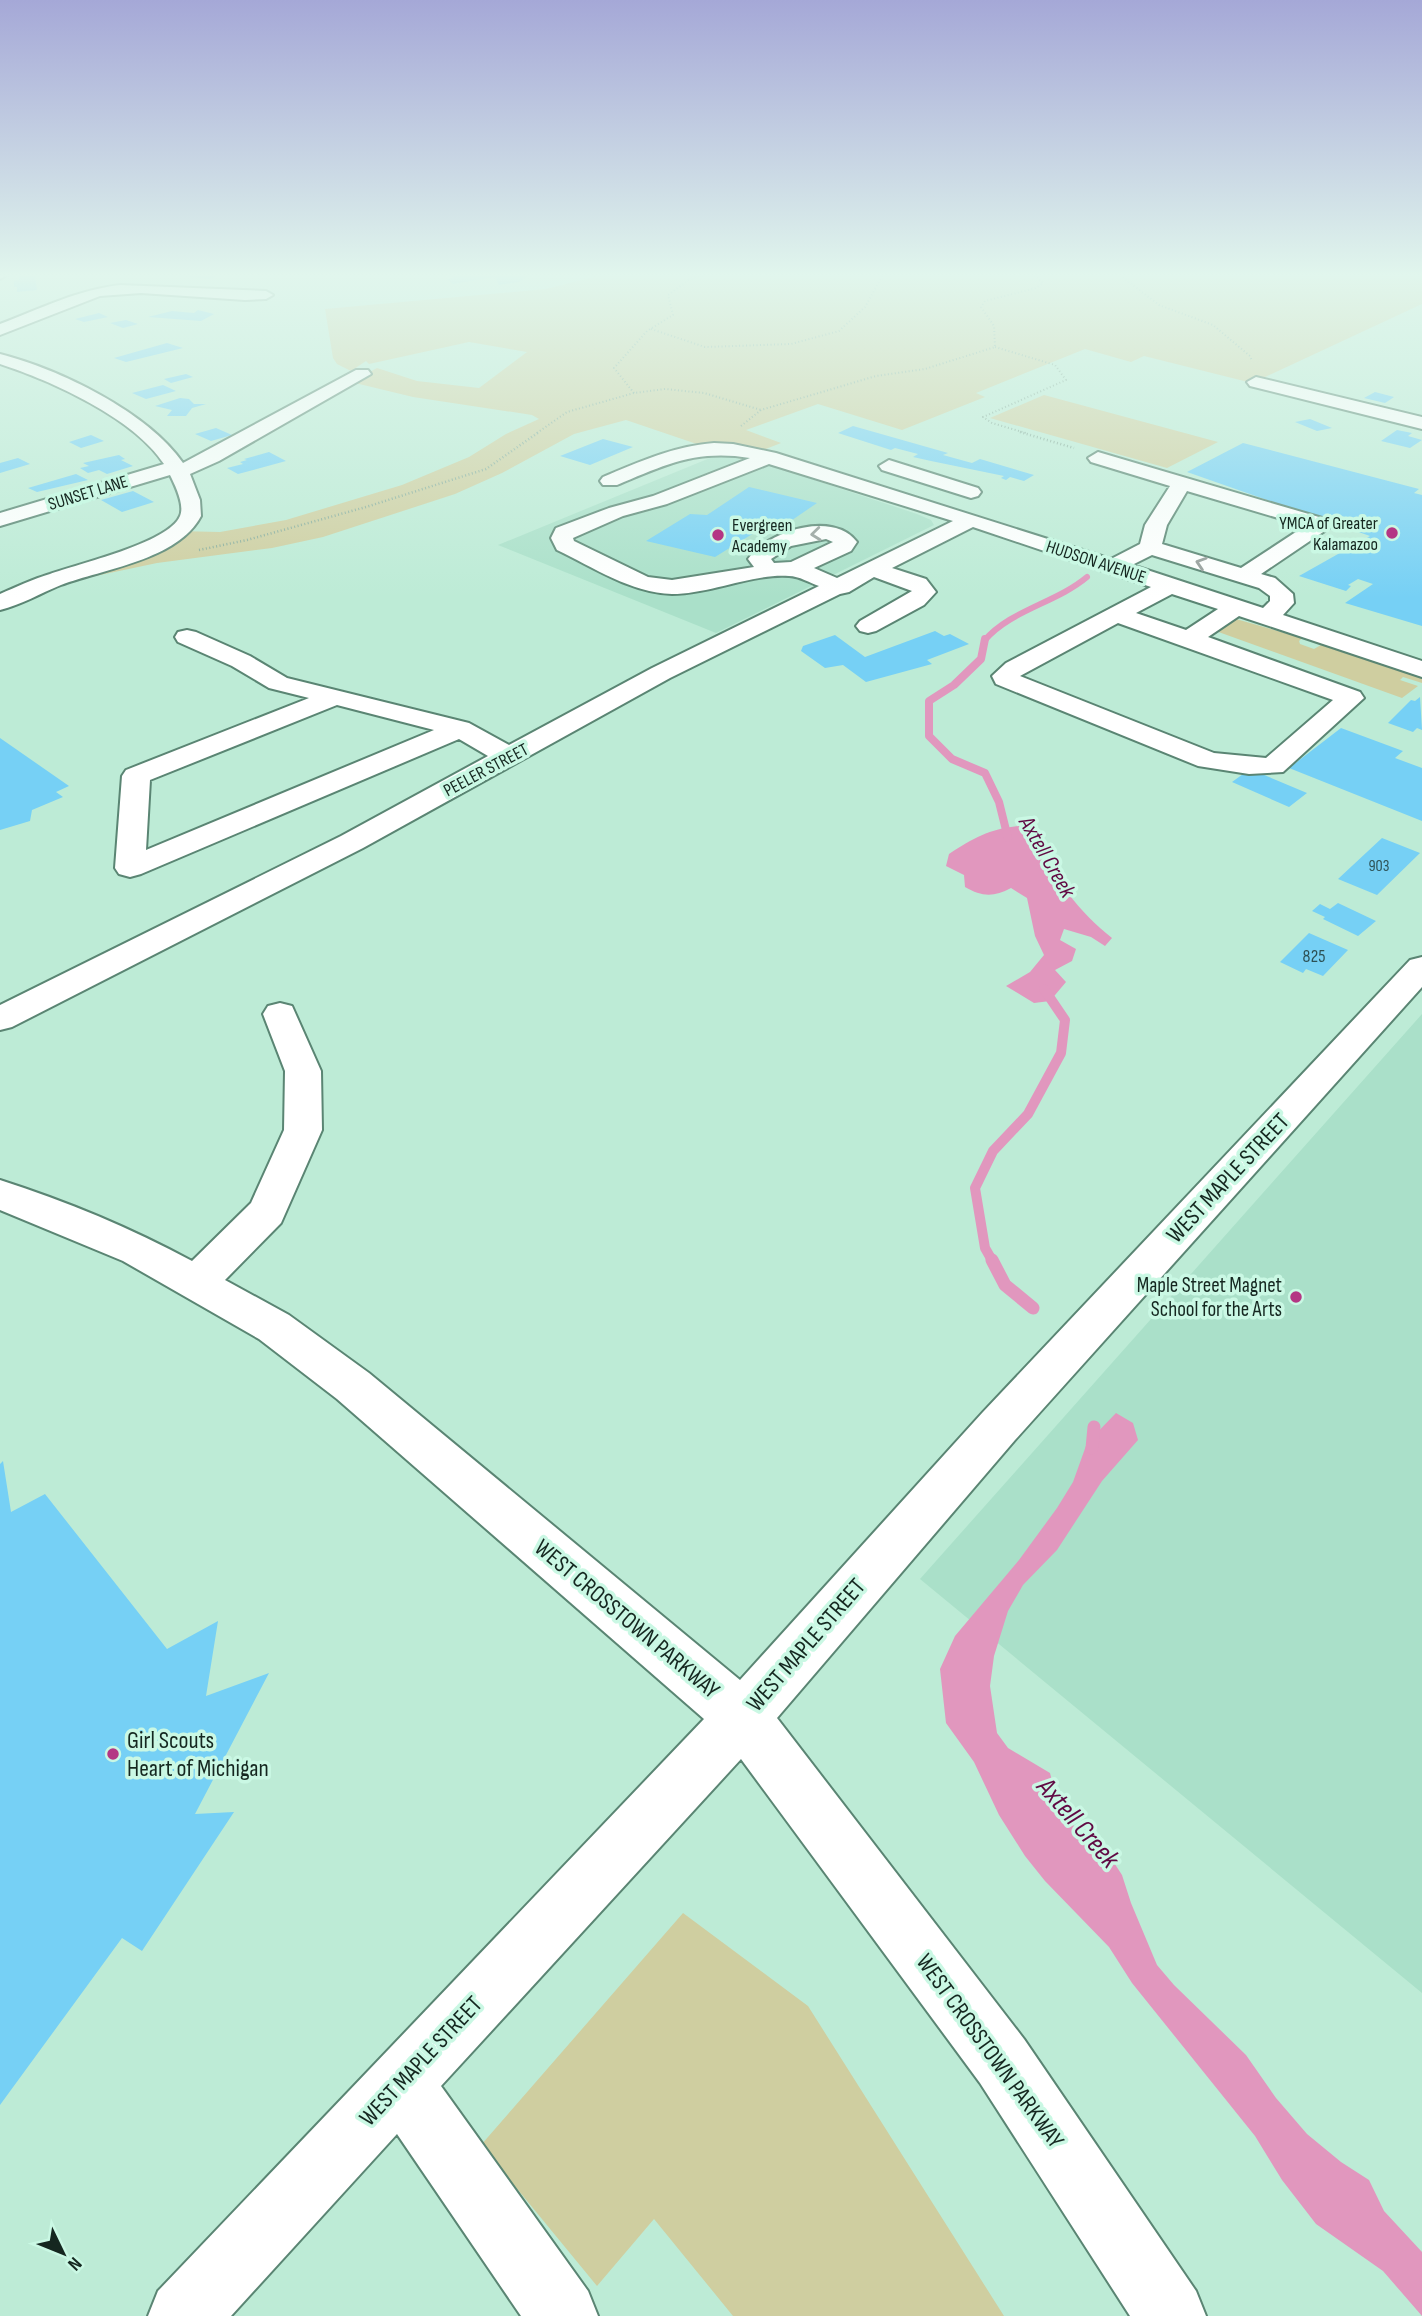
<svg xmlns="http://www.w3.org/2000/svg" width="1422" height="2316" font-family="'Sofia Sans Condensed',sans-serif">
	<rect width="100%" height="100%" fill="#bdebd6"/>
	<!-- built -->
	<path fill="#aae0c9" d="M 727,451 L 917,514 L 931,520 L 934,525 L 716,633 L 498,545 Z
		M 1422,1014 L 1422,1993 L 920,1579 Z"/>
	<!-- green -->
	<path fill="#cfcea0" d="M 609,273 L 1422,273 L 1422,304 L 1252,383 L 1144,356 L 1131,362 L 1085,349 L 976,393 L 985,397 L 902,430 L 818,404 L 746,430 L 781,443 L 741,459 L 626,420 L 574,434 L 502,473 L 455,494 L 323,537 L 272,548 L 157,563 L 81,579 L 73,575 L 177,531 L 220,532 L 286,520 L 402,485 L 469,457 L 506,434 L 539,419 L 532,415 L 413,397 L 351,382 L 377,368 L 417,381 L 479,388 L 527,352 L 469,342 L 369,364 L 366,361 L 351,371 L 337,364 L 333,358 L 325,309 L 546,289 Z
		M 1044,395 L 1218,442 L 1167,468 L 990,418 Z
		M 1236,619 L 1302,638 L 1299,641 L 1300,644 L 1314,649 L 1321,645 L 1422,678 L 1422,683 L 1403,677 L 1400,680 L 1418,686 L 1402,698 L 1213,630 Z
		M 683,1913 L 808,2006 L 1004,2316 L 733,2316 L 654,2219 L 597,2286 L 481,2145 Z"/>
	<!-- water -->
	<path fill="#e197be" d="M 1019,826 L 1043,839 C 1051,879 1080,912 1112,938 L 1105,946 L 1091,937 L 1064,929 L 1060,940 L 1076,949 L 1072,961 L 1055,970 L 1066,982 L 1050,1001 L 1034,1003 L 1006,986 L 1030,972 L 1044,955 L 1035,936 L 1027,898 L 1011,888 C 994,897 982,897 965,887 L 964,875 L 946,866 L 949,854 C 974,838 989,829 1019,826 Z
		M 1116,1413 L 1133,1423 L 1138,1440 L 1102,1481 L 1057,1550 L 1023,1585 L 1008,1611 L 994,1656 L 990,1686 L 997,1733 L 1008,1748 L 1050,1773 L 1057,1800 L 1067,1820 L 1109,1855 L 1122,1875 L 1131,1903 L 1157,1965 L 1174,1985 L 1246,2055 L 1276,2098 L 1307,2134 L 1341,2162 L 1369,2180 L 1384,2211 L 1422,2252 L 1422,2316 L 1383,2271 L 1316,2224 L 1282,2180 L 1255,2136 L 1132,1983 L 1109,1947 L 1045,1881 L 1025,1856 L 999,1815 L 974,1762 L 946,1723 L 940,1669 L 955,1636 L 1019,1560 L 1057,1508 L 1073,1482 L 1087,1443 Z"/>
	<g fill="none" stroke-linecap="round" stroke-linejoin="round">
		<!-- stream-far3 -->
		<path stroke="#e197be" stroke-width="6" d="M 984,641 C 1010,610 1056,603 1087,577"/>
		<!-- stream-far2 -->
		<path stroke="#e197be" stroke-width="8" d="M 985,639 L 981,659 L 954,685 L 929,701 L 929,736 L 952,759 L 985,773 L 999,802 L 1008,838"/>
		<!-- stream-far1 -->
		<path stroke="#e197be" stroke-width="10" d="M 993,1262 L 985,1248 L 975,1188 L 993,1151 L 1028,1114 L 1061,1053 L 1065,1020 L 1044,989"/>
		<!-- stream -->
		<path stroke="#e197be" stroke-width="13" d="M 992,1260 L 1005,1285 L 1033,1308
			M 1092,1448 L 1094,1427"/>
	</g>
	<!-- building -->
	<path fill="#76d0f5" d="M 180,273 L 225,273 L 225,274 L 209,279 L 181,276 Z
		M 460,273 L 536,273 L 536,274 L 522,279 L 523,280 L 519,282 L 499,285 L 495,277 L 453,284 L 447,279 L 454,278 L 450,275 Z
		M 35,275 L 37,290 L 17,292 L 17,287 L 14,287 L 14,281 L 19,280 L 19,276 Z
		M 198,310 L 214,314 L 201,321 L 148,317 L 172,311 L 194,313 Z
		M 99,313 L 108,317 L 84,322 L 75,319 Z
		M 126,320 L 138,324 L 123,328 L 110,323 Z
		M 167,343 L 183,348 L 126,362 L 114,358 Z
		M 186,374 L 193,377 L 171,383 L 164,379 Z
		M 163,385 L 176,391 L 146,399 L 132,393 Z
		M 1375,392 L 1394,397 L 1385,403 L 1364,398 Z
		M 180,398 L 189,399 L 194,404 L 206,404 L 192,408 L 186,416 L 167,416 L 172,410 L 155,406 Z
		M 1310,419 L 1332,428 L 1317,431 L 1295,422 Z
		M 853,426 L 948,453 L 943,455 L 972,463 L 980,459 L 1034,475 L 1024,481 L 1010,477 L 1006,480 L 1001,478 L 1004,476 L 931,461 L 913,457 L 918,454 L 895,448 L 891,450 L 838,433 Z
		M 216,428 L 232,435 L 211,441 L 195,434 Z
		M 1397,430 L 1412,433 L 1408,436 L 1422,440 L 1410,448 L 1381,441 Z
		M 91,435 L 104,441 L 81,448 L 69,442 Z
		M 603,439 L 633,447 L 590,465 L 560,456 Z
		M 1243,443 L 1419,489 L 1414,493 L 1422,495 L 1422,626 L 1345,603 L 1373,584 L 1358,579 L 1348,585 L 1351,586 L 1346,591 L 1299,576 L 1370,536 L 1187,472 Z
		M 269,452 L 286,461 L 238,474 L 227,468 L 243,464 L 240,462 L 247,460 L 244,459 Z
		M 119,455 L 125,459 L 121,460 L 133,466 L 107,474 L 99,470 L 88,473 L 80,468 L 89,466 L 83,463 Z
		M 18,458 L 30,464 L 0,473 L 0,463 Z
		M 76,474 L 88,480 L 37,492 L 28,488 Z
		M 749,487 L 817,503 L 782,527 L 767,525 L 715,557 L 646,541 L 690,514 L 707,515 Z
		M 133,491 L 154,502 L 122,512 L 101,500 Z
		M 935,631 L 944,636 L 950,634 L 969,644 L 927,660 L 932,664 L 866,682 L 843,665 L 825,668 L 801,651 L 803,646 L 835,635 L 865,657 Z
		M 1420,697 L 1422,730 L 1417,728 L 1413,732 L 1388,723 L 1411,700 L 1415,701 Z
		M 1341,728 L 1403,751 L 1395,758 L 1422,768 L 1422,821 L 1289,768 Z
		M 0,738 L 69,786 L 56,792 L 63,797 L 32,810 L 30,821 L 0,830 Z
		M 1250,769 L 1307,793 L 1289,807 L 1232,782 Z
		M 1382,838 L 1420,853 L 1377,895 L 1338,879 Z
		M 1338,903 L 1376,921 L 1358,936 L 1323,919 L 1325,917 L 1312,911 L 1320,904 L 1330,909 Z
		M 1309,933 L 1348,950 L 1323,976 L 1306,969 L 1303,973 L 1280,962 Z
		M 3,1461 L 11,1512 L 45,1494 L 167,1649 L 218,1621 L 206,1696 L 269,1673 L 195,1814 L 234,1812 L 142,1951 L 122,1938 L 0,2105 L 0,1464 Z"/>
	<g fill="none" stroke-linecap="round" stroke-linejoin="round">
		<defs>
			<path id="minor" d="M 0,273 L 10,273 L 0,279 Z
				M 120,285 L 266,291 L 273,295 L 266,299 L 245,300 L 141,293 L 100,296 L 0,335 L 0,324 C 40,309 77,290 120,285 Z
				M 0,354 C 59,369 148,412 183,463 L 356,370 L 368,370 L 371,374 L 219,461 L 190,474 L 200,500 L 201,516 C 178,560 103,569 61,585 C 41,593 21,605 0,610 L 0,594 C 16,587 33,579 50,574 C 77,564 169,543 180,516 C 185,505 175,485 170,475 L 0,526 L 0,513 L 164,464 C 134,418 52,381 0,364 Z
				M 1256,377 L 1422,417 L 1422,429 L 1250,386 L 1247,382 Z
				M 714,443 L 733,444 L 776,453 L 1111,559 L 1140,544 L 1145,525 L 1170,486 L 1091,462 L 1088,458 L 1098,452 L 1329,520 L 1333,524 L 1329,528 L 1261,574 L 1275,578 L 1293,594 L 1294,603 L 1283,615 L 1422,661 L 1422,677 L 1239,616 L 1208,637 L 1360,692 L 1364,698 L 1283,772 L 1249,774 L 1198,766 L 996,684 L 992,676 L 1006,663 L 1151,587 L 973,527 L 892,568 L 926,579 L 936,592 L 924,605 L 876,631 L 868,633 L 860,631 L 856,626 L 860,621 L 912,591 L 874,577 L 849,592 L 840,594 L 670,678 L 363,848 L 12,1027 L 0,1030 L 0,1005 L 341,836 L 488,756 L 459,739 L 141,874 L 130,877 L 119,874 L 115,868 L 122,776 L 126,770 L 309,698 L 269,688 L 232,666 L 178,642 L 175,637 L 178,632 L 187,630 L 196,632 L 250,656 L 287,678 L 469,723 L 509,745 L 652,668 L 819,586 C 810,583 799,576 789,576 C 755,573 709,594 672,594 C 631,593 593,567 557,550 L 551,538 L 556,528 L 609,508 L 653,496 L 750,458 C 697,449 664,465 617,485 L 603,485 L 600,481 L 603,477 C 639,462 674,446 714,443 ZM 769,464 L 953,521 L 837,578 L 814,568 L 851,551 L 857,542 C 834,510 767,531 748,559 L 754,567 L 672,580 L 648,577 L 574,541 L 573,538 L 623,516 L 667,504 ZM 1187,491 L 1305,526 L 1241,568 L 1162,544 L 1167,525 ZM 826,539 L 833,542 L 791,562 L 774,563 L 771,559 L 791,546 ZM 1152,555 L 1259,588 L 1270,596 L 1270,601 L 1263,608 L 1132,565 ZM 1172,594 L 1218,609 L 1186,630 L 1136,613 ZM 1118,623 L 1333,700 L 1266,758 L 1214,753 L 1020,676 ZM 337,705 L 434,730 L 146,850 L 150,780 Z
				M 889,460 L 978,488 L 981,492 L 978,496 L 971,498 L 882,470 L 879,466 Z
				M 1422,957 L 1422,987 L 1015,1440 L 777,1718 L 1024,2039 L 1196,2291 L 1206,2316 L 1130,2316 L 980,2083 L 741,1759 L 441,2086 L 588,2291 L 598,2316 L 521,2316 L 397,2134 L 231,2316 L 148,2316 L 158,2291 L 704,1719 L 337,1399 L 259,1339 L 123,1261 L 0,1210 L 0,1180 C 66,1201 131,1228 192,1261 L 251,1203 L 284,1130 L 285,1071 L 263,1014 L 268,1006 L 280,1003 L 292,1006 L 321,1071 L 322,1130 L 281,1223 L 225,1280 L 289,1315 L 369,1373 L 740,1680 L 983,1412 L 1410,960 Z"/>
		</defs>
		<!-- minor casing -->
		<use href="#minor" stroke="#5a8573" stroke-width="4"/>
		<!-- path-far1 -->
		<path stroke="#86aa9a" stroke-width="2" stroke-dasharray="1 2.5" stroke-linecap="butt" d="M 1117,273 L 1159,305 L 1213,325 L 1250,356 L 1252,361
			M 651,329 L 705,347 L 791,344 L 839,331 L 865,307 L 884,273
			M 995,347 L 1055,365 L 1066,380 L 983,417 L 992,423 L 1026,433
			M 634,393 L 614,368 L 647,331 L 673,315 L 668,295 L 690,279 L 712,273
			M 741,426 L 761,410 L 876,376 L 925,369 L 995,347 L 994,326 L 981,307 L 985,301 L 1036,288 L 1043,283 L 1031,273
			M 537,433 L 567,412 L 634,393 L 665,389 L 704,393 L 761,410"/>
		<!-- path -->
		<path stroke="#86aa9a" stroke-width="2.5" stroke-dasharray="1 2.5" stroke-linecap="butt" d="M 1020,432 L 1074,448
			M 199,550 L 247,540 L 366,507 L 486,469 L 539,432"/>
		<!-- minor -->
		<use href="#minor" fill="#fff" fill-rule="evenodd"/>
	</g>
	<!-- one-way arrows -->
	<defs><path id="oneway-chevron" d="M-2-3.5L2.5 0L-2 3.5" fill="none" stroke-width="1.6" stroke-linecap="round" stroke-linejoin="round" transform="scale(1.75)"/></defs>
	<g stroke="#969e9b">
		<use href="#oneway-chevron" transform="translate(816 534) rotate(174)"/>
		<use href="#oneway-chevron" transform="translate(1201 563) rotate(-162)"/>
	</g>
	<!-- sky -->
	<linearGradient id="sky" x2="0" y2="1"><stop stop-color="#a5a8d7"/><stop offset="0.46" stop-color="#e1f6ed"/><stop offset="1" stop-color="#e1f6ed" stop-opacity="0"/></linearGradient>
	<rect width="1422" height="598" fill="url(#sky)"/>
	<!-- markers -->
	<g fill="#b43684" stroke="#caf8e4" stroke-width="2.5">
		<circle cx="1392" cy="533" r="7"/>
		<circle cx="718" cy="535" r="7"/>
		<circle cx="1296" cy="1297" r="7"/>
		<circle cx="113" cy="1754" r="7"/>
	</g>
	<g text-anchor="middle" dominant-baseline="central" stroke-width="7" stroke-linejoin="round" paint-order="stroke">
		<!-- far-number labels -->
		<g font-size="16" fill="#2d5155">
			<text x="1379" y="866">903</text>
		</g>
		<!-- far-street labels -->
		<g font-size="18" fill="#152720" stroke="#caf8e4">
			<text transform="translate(88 493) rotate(-17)">SUNSET LANE</text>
			<text transform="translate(1096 562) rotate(18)">HUDSON AVENUE</text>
			<text transform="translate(486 770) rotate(-28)">PEELER STREET</text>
		</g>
		<!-- far-poi labels -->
		<g font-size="18" fill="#152720" stroke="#caf8e4" text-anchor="end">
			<text x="1378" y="523">YMCA of Greater<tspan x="1378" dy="21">Kalamazoo</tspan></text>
			<text x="732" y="525" text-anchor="start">Evergreen<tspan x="732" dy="21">Academy</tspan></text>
		</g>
		<!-- number labels -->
		<g font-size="18" fill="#2d5155">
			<text x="1314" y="956">825</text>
		</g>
		<!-- poi labels -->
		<g font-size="21" fill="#152720" stroke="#caf8e4" text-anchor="end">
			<text x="1282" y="1285">Maple Street Magnet<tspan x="1282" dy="24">School for the Arts</tspan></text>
		</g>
		<!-- water labels -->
		<g font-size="23" font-style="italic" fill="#600943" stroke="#caf8e4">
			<text transform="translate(1047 857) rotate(60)">Axtell Creek</text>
		</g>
		<!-- near-street labels -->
		<g font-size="24" fill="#152720" stroke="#caf8e4">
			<text transform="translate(1228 1178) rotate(-47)">WEST MAPLE STREET</text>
			<text transform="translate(627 1619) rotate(40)">WEST CROSSTOWN PARKWAY</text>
			<text transform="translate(806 1645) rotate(-49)">WEST MAPLE STREET</text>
			<text transform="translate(990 2051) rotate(54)">WEST CROSSTOWN PARKWAY</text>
			<text transform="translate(421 2061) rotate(-47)">WEST MAPLE STREET</text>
		</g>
		<!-- near-poi labels -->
		<g font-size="24" fill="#152720" stroke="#caf8e4" text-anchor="start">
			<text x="127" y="1740">Girl Scouts<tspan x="127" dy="28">Heart of Michigan</tspan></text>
		</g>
		<!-- near-water labels -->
		<g font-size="28" font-style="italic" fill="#600943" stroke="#caf8e4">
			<text transform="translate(1078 1823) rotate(49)">Axtell Creek</text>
		</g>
	</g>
	<!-- north arrow -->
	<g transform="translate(63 2253) rotate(133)" stroke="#caf8e4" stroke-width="5" paint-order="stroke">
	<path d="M0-5L12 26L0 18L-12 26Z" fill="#152720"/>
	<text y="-10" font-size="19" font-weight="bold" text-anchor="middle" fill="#152720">N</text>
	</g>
</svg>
